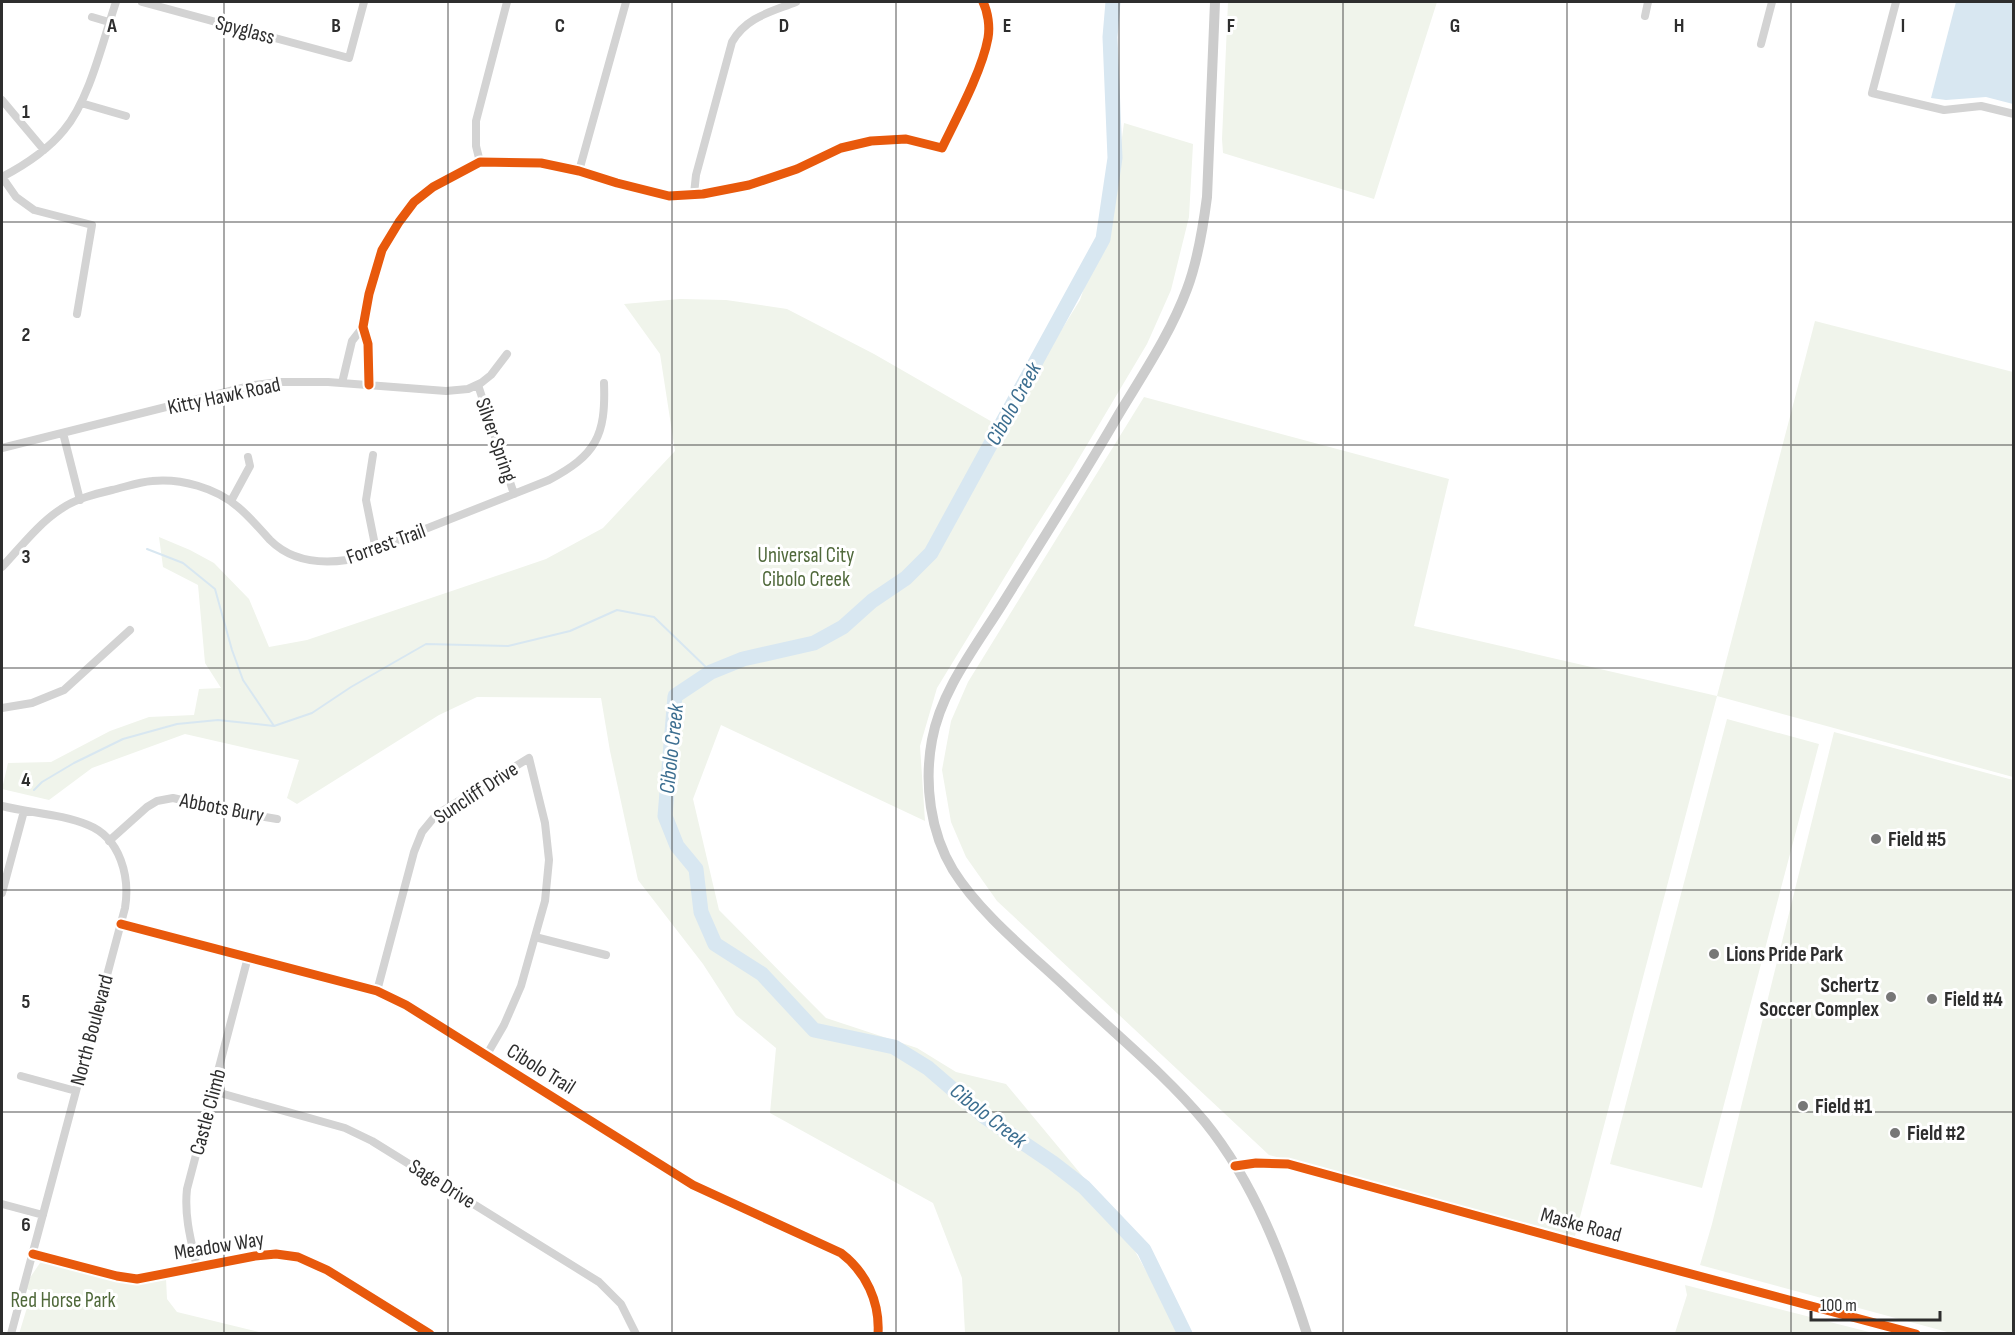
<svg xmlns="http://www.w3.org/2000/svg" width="2015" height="1335" font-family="'Sofia Sans Condensed',sans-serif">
	<rect width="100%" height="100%" fill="#fff"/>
	<!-- green -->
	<path fill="#f0f4eb" d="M 1228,2 L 1437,2 L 1374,199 L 1223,153 L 1222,139 Z
		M 1124,123 L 1193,144 L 1189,217 L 1171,290 L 1147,344 L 1072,470 L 1028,539 L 937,688 L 920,746 L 925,821 L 721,725 L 693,799 L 719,910 L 826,1018 L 917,1048 L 956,1072 L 1006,1084 L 1114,1214 L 1181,1333 L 965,1333 L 962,1278 L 933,1203 L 770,1113 L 776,1048 L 736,1015 L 703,964 L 638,880 L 610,751 L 601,698 L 477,697 L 439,715 L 297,804 L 287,798 L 299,760 L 185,734 L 92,768 L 49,800 L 2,789 L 8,763 L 51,762 L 110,731 L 149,717 L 194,715 L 199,689 L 221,688 L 205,663 L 198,585 L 163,567 L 159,537 L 190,550 L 214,563 L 249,599 L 269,647 L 307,640 L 546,559 L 603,528 L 675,451 L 660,354 L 624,304 L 680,299 L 726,300 L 787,309 L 874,354 L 1001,427 L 1080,300 L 1113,203 Z
		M 1815,321 L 2013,372 L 2013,777 L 1717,696 L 1575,1236 L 1269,1155 L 997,901 L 966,857 L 951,822 L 942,770 L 951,721 L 968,682 L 1144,397 L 1449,479 L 1414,626 L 1717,696 Z
		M 1727,719 L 1819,744 L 1702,1188 L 1610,1164 Z
		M 1834,732 L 2013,780 L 2013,1333 L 1951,1333 L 1700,1265 L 1712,1224 Z
		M 42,1260 L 110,1279 L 132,1282 L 166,1278 L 167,1299 L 177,1312 L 263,1333 L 19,1334 L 32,1291 L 23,1288 Z
		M 1685,1285 L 1873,1333 L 1675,1333 L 1687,1295 Z"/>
	<!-- water -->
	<path fill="#d8e7f1" d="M 1956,2 L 2013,2 L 2013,104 L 1986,97 L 1946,100 L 1931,98 Z"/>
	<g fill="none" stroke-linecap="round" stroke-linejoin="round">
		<!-- stream -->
		<path stroke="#d8e7f1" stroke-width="2" d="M 147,549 L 183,563 L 215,589 L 232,650 L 243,680 L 274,726
			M 34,790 L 42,782 L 74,763 L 123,739 L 177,724 L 218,720 L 274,726 L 312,713 L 351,687 L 426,644 L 508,646 L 570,631 L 617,610 L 654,617 L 711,672"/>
		<!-- river -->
		<path stroke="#d8e7f1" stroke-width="15" d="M 1113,2 L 1110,37 L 1115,158 L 1103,239 L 931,553 L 906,578 L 872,601 L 843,627 L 814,643 L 743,659 L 711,672 L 675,696 L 665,816 L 677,846 L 696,869 L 701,912 L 715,944 L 762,974 L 814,1030 L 894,1047 L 928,1068 L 985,1117 L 1053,1163 L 1084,1187 L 1144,1250 L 1185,1334"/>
		<!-- minor -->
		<path stroke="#d3d3d3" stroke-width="8" d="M 142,2 L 349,58 L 364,2
			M 1896,2 L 1872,93 L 1944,110 L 1981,106 L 2014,114
			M 1645,16 L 1648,2
			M 92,17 L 109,22
			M 1761,44 L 1772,2
			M 2,100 L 44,150
			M 81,103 L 126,116
			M 480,162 L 476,146 L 476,121 L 507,2
			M 579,171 L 626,2
			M 2,177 C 25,165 47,151 64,130 C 90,99 103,40 116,2
			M 2,177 L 16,197 L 34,210 L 92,225 L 77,314
			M 694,194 L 696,175 L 732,42 C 746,17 771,12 796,2
			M 342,383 L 352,341 L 363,327
			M 369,385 L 368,344 L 363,327 L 369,294 L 382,250 L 399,222 L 414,202 L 433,187 L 480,162 L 541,163 L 579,171 L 617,183 L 669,196 L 703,194 L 749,185 L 797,169 L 841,148 L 871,141 L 906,139 L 942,148 C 957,117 982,71 988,38 C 990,27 988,12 983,2
			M 478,385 L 514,494
			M 63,433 L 80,500
			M 2,448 L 254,385 L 279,382 L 328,382 L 446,391 L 468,389 L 481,383 L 491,375 L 507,354
			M 373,455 L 366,500 L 376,550
			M 231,501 L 250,466 L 248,457
			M 2,567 C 20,548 38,524 61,509 C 75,499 95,494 112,490 C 125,487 139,482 152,481 C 181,478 216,488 238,507 C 250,517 260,529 270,540 C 291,561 319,564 347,560 L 549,480 C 596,455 606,436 604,383
			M 2,708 L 32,703 L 64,690 L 130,630
			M 2,806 C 30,813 62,814 88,825 C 121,838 130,878 125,908 L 11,1334
			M 109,841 L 147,807 L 157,801 L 173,798 L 230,811 L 277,819
			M 2,893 L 24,811
			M 121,924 L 377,991 L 406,1005 L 693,1185 L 841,1253 C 866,1272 880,1302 878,1334
			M 535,937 L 606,955
			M 377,991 L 414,852 L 422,832 L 436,815 L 529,758 L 545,823 L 549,860 L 545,901 L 521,986 L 504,1025 L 486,1056
			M 21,1076 L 76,1091
			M 213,1091 L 345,1128 L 372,1141 L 599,1282 L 621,1304 L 636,1334
			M 2,1204 L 43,1215
			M 33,1254 L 117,1276 L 137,1279 L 255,1256 L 276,1254 L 298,1257 L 327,1270 L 430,1334
			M 197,1267 C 191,1241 184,1216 187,1189 L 248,957"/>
		<!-- tertiary -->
		<path stroke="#d3d3d3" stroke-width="10" d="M 1235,1166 L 1256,1163 L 1288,1164 L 1590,1247 L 1916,1334"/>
		<!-- secondary -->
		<path stroke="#ccc" stroke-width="10" d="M 1215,2 L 1207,197 C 1203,228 1198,260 1187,289 C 1170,335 1141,377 1116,419 C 1080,481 1041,542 1003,603 C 977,645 941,690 932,740 C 924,783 930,832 953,870 C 981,915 1031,954 1070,991 C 1115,1034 1165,1074 1205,1122 C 1255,1184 1283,1259 1307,1334"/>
		<defs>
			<path id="cycleway" d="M 369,385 L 368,344 L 363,327 L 369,294 L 382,250 L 399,222 L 414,202 L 433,187 L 480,162 L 541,163 L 579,171 L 617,183 L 669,196 L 703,194 L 749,185 L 797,169 L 841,148 L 871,141 L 906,139 L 942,148 C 957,117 982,71 988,38 C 990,27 988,12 983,2
				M 121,924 L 377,991 L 406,1005 L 693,1185 L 841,1253 C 866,1272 880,1302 878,1334
				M 1235,1166 L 1256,1163 L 1288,1164 L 1590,1247 L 1916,1334
				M 33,1254 L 117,1276 L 137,1279 L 255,1256 L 276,1254 L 298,1257 L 327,1270 L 430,1334"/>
		</defs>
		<!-- cycleway casing -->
		<use href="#cycleway" stroke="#fff" stroke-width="13"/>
		<!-- cycleway -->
		<use href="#cycleway" stroke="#e8590c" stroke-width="9"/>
	</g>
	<!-- grid -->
	<path fill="none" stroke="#2e2e2e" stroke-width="1.5" stroke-opacity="0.55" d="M 224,2 L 224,1334M 448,2 L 448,1334M 672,2 L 672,1334M 896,2 L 896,1334M 1119,2 L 1119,1334M 1343,2 L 1343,1334M 1567,2 L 1567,1334M 1791,2 L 1791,1334M 2,222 L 2014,222M 2,445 L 2014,445M 2,668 L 2014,668M 2,890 L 2014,890M 2,1112 L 2014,1112"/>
	<!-- markers -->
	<g fill="#777" stroke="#fff" stroke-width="2">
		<circle cx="1876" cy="839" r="6"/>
		<circle cx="1714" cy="954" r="6"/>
		<circle cx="1891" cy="997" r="6"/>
		<circle cx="1932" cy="999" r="6"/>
		<circle cx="1803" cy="1106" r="6"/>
		<circle cx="1895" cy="1133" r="6"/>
	</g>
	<g text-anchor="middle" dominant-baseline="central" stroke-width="6" stroke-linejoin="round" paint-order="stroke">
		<!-- street labels -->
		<g font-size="21" fill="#2e2e2e" stroke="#fff">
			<text transform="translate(245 30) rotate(15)">Spyglass</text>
			<text transform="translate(224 396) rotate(-12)">Kitty Hawk Road</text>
			<text transform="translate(496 440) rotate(71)">Silver Spring</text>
			<text transform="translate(386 544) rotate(-20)">Forrest Trail</text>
			<text transform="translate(476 793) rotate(-33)">Suncliff Drive</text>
			<text transform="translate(222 808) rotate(11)">Abbots Bury</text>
			<text transform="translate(92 1030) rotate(-75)">North Boulevard</text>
			<text transform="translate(541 1069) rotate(32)">Cibolo Trail</text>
			<text transform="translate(208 1112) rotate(-75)">Castle Climb</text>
			<text transform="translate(442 1184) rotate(32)">Sage Drive</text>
			<text transform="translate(1581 1225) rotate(15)">Maske Road</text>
			<text transform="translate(219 1246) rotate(-9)">Meadow Way</text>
		</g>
		<!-- park labels -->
		<g font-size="21" fill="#50693b" stroke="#fff">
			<text x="806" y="555">Universal City<tspan x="806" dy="24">Cibolo Creek</tspan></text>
			<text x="63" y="1300">Red Horse Park</text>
		</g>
		<!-- poi labels -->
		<g font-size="21" font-weight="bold" fill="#2e2e2e" stroke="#fff" text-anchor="start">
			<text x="1888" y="839">Field #5</text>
			<text x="1726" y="954">Lions Pride Park</text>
			<text x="1879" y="985" text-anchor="end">Schertz<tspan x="1879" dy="24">Soccer Complex</tspan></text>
			<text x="1944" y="999">Field #4</text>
			<text x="1815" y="1106">Field #1</text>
			<text x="1907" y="1133">Field #2</text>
		</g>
		<!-- water labels -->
		<g font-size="22" font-style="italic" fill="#3c6e90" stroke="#fff">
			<text transform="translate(1014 404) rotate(-61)">Cibolo Creek</text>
			<text transform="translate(672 749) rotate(-84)">Cibolo Creek</text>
			<text transform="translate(988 1116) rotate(38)">Cibolo Creek</text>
		</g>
	</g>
	<g font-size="20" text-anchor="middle" font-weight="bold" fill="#2e2e2e" stroke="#fff" stroke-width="6" stroke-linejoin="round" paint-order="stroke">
		<text x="112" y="32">A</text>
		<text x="336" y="32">B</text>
		<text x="560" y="32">C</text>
		<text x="784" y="32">D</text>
		<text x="1007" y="32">E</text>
		<text x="1231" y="32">F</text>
		<text x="1455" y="32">G</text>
		<text x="1679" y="32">H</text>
		<text x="1903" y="32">I</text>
		<text x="26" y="118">1</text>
		<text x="26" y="341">2</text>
		<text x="26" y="563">3</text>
		<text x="26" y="786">4</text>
		<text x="26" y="1008">5</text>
		<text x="26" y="1231">6</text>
	</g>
	<!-- border -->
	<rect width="2015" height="1335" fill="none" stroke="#2e2e2e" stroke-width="6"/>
	<!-- scale -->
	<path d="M1811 1311v9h129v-9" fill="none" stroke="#2e2e2e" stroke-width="3"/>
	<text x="1820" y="1311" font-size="18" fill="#2e2e2e" stroke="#ffffff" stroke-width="4.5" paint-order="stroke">100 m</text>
</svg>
